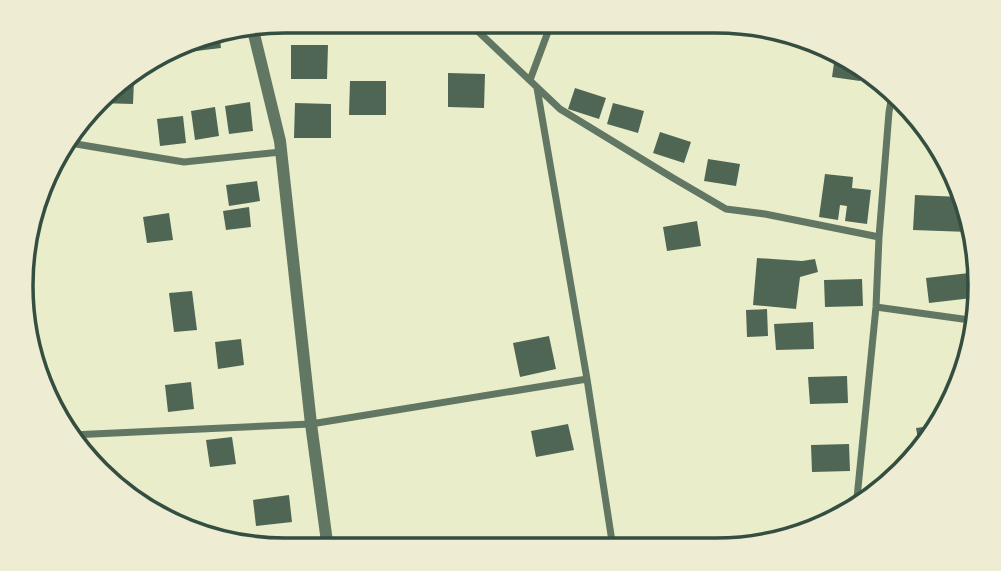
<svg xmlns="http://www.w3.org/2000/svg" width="1001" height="571" font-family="'IBM Plex Sans',sans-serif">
	<rect width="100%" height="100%" fill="#e9edc9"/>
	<!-- building -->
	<path fill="#4f6655" d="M 219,32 L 221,48 L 188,52 L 187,43 L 201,35 Z
		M 291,45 L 328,45 L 327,79 L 291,79 Z
		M 835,56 L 849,58 L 861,68 L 860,81 L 832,77 Z
		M 448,73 L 485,74 L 484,108 L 448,107 Z
		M 121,80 L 134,80 L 133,104 L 99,103 Z
		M 350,81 L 386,81 L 386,115 L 349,115 Z
		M 575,88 L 606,98 L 599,119 L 568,109 Z
		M 250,102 L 253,131 L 229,134 L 225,106 Z
		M 295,103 L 331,104 L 331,138 L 294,138 Z
		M 613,103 L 644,111 L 638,133 L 607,124 Z
		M 215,107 L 219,136 L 195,140 L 191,111 Z
		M 183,116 L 186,143 L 160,146 L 157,119 Z
		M 660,132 L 691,142 L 684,163 L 653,153 Z
		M 708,159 L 740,164 L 736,186 L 704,181 Z
		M 825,174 L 853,177 L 852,188 L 871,190 L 867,224 L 845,221 L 847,206 L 840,205 L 838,220 L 819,217 Z
		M 257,181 L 260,201 L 229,206 L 226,185 Z
		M 915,195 L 961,197 L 970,214 L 969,232 L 913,230 Z
		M 249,207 L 251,227 L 226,230 L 223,211 Z
		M 169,213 L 173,240 L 147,243 L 143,217 Z
		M 697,221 L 701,246 L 667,251 L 663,227 Z
		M 757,258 L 802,261 L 815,259 L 818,272 L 800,277 L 796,309 L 753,305 Z
		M 969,273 L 972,298 L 929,303 L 926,278 Z
		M 862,279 L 863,306 L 825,307 L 824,280 Z
		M 192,291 L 197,330 L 174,332 L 169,293 Z
		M 767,309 L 768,336 L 747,337 L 746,310 Z
		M 813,322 L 814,349 L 776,350 L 774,324 Z
		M 549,336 L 556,369 L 520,377 L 513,343 Z
		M 241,339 L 244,365 L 218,369 L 215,342 Z
		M 847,376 L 848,403 L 810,404 L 808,377 Z
		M 191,382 L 194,409 L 168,412 L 165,385 Z
		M 568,424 L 574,450 L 536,457 L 531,431 Z
		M 938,425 L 933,431 L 919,445 L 916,428 Z
		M 232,437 L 236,464 L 210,467 L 206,440 Z
		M 849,444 L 850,471 L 812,472 L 811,445 Z
		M 289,495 L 292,522 L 256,526 L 253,500 Z"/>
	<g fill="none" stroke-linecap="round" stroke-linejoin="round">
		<!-- minor -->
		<path stroke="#617663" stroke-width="7" d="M 467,21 L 560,109 L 673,178 L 726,209 L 765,214 L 879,237
			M 530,80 L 552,21
			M 537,88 L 587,379 L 613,548
			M 64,142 L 184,162 L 281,152
			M 876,307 L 977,321
			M 71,435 L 311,424 L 587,379
			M 856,508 L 876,307 L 879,237 L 889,112 L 892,95"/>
		<!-- tertiary -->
		<path stroke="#617663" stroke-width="12" d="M 252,26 L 280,141 L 311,424 L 328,549"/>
	</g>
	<!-- crop -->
	<path d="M0 0H1001V571H0ZM285 33H716A252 252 0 0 1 968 285V286A252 252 0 0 1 716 538H285A252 252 0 0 1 33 286V285A252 252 0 0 1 285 33Z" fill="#eeecd3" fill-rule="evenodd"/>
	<path fill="none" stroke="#344e41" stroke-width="3.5" d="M285 33H716A252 252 0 0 1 968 285V286A252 252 0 0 1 716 538H285A252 252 0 0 1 33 286V285A252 252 0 0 1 285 33Z"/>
</svg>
